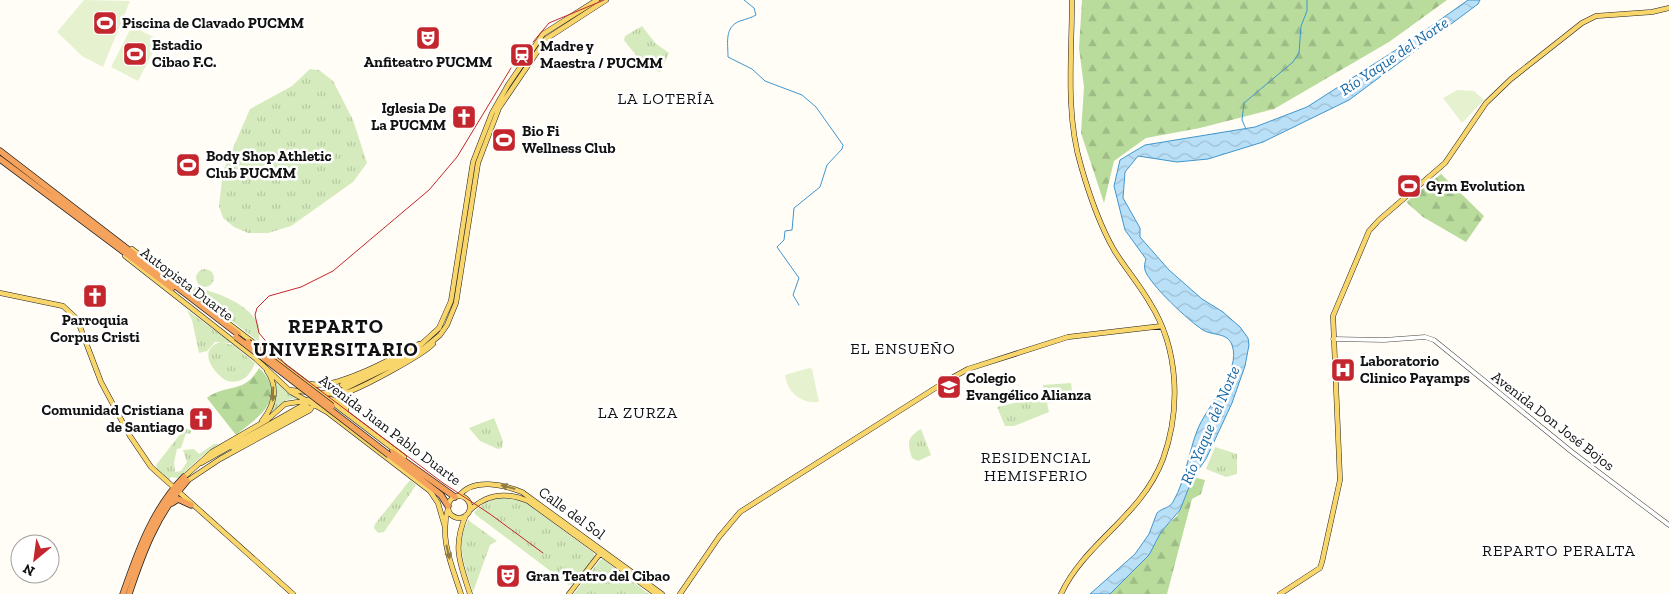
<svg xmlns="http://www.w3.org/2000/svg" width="1669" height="594" font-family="'Zilla Slab',serif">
	<defs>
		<pattern id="grass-tufts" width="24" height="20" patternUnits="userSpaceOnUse" patternTransform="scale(1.25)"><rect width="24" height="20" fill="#d5ebbd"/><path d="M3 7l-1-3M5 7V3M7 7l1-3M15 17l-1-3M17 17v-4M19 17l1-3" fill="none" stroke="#b6c8a1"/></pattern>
		<pattern id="forest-firs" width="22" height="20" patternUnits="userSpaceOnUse" patternTransform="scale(1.25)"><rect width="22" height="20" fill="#b9dc9c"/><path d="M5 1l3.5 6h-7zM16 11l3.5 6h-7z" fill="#9ebc85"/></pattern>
		<pattern id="water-waves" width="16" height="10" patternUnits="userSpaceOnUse" patternTransform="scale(1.25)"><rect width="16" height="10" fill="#b9e0f7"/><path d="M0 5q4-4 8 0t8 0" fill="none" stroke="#9ebfd3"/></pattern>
	</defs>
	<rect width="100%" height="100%" fill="#fffdf5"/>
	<!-- grass -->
	<path fill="url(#grass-tufts)" d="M 642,26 L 655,43 L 669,53 L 660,72 C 644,67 634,53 624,40 L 625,36 Z
		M 310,69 L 319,70 L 333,81 L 353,120 L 367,163 L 353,182 L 291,226 L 268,233 L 248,233 L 234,227 L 223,218 L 219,206 L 223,171 L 250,109 L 292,86 Z
		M196 278a9 9 0 1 1 18 0a9 9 0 1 1-18 0Z
		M 185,285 C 210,290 246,300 259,325 L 259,342 Z
		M 187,310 L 232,343 L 215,342 L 207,351 L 199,353 L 192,320 Z
		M 221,342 L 233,345 L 255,363 C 250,376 242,384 227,381 C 213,373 196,349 221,342 Z
		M 271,374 L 299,398 L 287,400 L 267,417 C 277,403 279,390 271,374 Z
		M 1071,383 L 1073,400 L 1047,403 L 1049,412 L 1014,426 L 1005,426 L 997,407 L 1043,396 L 1043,385 Z
		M 494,418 L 503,441 L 502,448 L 498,449 L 480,441 L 469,428 Z
		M 185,428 L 192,431 L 190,434 L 186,433 L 181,448 L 177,449 L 174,463 L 175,472 L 181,471 L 187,462 L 183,450 L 194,449 L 199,454 L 214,444 L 219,444 L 202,456 L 178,478 L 171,477 L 169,480 L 157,469 L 156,465 Z
		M 921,429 L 931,455 L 918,461 L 912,458 C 907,443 907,437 921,429 Z
		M 1215,447 L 1237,454 L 1237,474 L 1226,477 L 1206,469 Z
		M 410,480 L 416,485 L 384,532 L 378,533 L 374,528 L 375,524 Z
		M 506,497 L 518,498 L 528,504 L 594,553 L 594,557 L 574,584 L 569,585 L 476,515 L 474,512 C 484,502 492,499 506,497 Z
		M 468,520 L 497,541 L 490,545 L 473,592 C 465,568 455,544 468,520 Z
		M 603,559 L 649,594 L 574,594 L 600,560 Z"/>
	<!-- forest -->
	<path fill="url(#forest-firs)" d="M 1082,0 L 1447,0 L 1389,42 L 1274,109 L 1200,128 L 1146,138 L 1114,161 L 1104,203 L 1081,133 L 1084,87 L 1079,48 Z
		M 1441,174 L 1484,216 L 1466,242 L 1423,217 L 1406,202 Z
		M 259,368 C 290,398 258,417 236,435 L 207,398 C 227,383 244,395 259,368 Z
		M 1193,477 L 1205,480 L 1201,494 L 1192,499 L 1167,594 L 1110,594 L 1138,566 L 1157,541 L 1160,532 L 1177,516 Z"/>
	<!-- pitch -->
	<path fill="#e6f2cf" d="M 84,0 L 130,1 L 103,67 L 82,56 L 57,32 Z
		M 132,26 L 159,40 L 138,81 L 111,67 Z
		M 1457,90 L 1474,91 L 1484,100 L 1462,123 L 1443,98 Z
		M 809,368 L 812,369 L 819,402 C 801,404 787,392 785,375 Z"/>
	<!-- water -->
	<path fill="url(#water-waves)" stroke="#3f96cf" d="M 1468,0 L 1480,0 L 1478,4 L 1349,100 L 1263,142 L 1208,159 L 1177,162 L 1138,156 L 1125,172 L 1123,198 L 1140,228 L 1140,237 L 1169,270 L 1202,299 L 1223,312 L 1240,327 L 1248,338 L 1249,345 L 1245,366 L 1232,403 L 1206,459 L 1193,477 L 1180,510 L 1161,532 L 1149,555 L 1110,594 L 1090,594 L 1135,554 L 1149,534 L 1157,513 C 1163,507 1170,509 1174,500 C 1185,481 1189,451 1197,431 C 1205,408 1242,371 1232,345 C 1227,332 1213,336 1203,330 C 1190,322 1149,284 1145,270 C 1144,266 1145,262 1146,259 L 1125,230 L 1114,186 L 1120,160 L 1145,145 L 1255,127 L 1307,107 L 1413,39 Z"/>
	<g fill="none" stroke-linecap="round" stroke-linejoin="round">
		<!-- stream -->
		<path stroke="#3f96cf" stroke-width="1" d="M 744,0 L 754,8 L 756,15 C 751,18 746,19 740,21 C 724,27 728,43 728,57 L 752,69 L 765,81 L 802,95 L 816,107 L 843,145 L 842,149 L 827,165 L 820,187 L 794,208 L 792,230 L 785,231 L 784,240 L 777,247 L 799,278 L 793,295 L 799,305
			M 1246,129 L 1242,120 L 1244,103 L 1293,62 L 1299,53 L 1301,26 L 1307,11 L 1307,0"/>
		<!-- major-tunnel -->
		<path stroke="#dbdad3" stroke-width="4.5" stroke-dasharray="4.5 2" stroke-linecap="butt" d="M 326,394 L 342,385
			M 323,399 L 344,389"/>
		<defs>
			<path id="minor" d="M 1333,339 L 1384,340 L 1425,337 L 1434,340 L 1572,452 L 1669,525"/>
			<path id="major" d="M 132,249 L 183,289
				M 125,256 L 255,358 L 291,392 L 327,412 L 430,491 L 438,503 L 445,527
				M 0,293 L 63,306 L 77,319 L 101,382 L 130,436 L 151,467 L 293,594
				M 229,324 L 404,457
				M 311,384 C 336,390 395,357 419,344
				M 342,385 L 416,349 L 439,328 L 451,301 L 473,162 L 492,113 L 508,85 L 543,34 L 597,0
				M 344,389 L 418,353 L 440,335 L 447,325 L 456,303 L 478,163 L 499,108 L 546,39 L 606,0
				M 290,390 L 307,392
				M 322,393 C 330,393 338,395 345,393 C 360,389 423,355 433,344
				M 330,399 L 339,402 L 346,410
				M 346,410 L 346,399 L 351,392
				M 262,421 C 274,406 279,388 267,371
				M 233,448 L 308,407
				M 201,463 L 307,403
				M 184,477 L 212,452 L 267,420 L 285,404 L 317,399
				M 187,481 L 220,459 L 310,410 L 315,402
				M 459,496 C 473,477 504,485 522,492 L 662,594
				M448 507a11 11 0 1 1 22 0a11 11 0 1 1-22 0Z
				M 448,509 C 439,538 452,566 461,594
				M 469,511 C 486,494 505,491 528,501 L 656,594
				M 466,515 C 452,547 460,563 470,594
				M 569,594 L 602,551
				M 680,594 L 719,537 L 740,512 L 948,380 L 968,369 L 1068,337 L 1162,326
				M 1061,594 C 1085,542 1141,517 1163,459 C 1181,409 1179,349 1150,303 C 1139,284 1125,268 1114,250 C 1099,224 1089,194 1081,166 C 1065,113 1072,54 1072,0
				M 1280,594 L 1320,568 L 1322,562 L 1340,480 L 1333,316 L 1369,231 L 1379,220 L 1445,163 L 1486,103 L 1511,79 L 1582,23 L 1596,16 L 1652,12 L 1669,8"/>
			<path id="highway" d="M 0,151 L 238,334
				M 0,159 L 172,288
				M 392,452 L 455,497
				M 389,455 L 441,495 L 448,506
				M 172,503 L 178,499 L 191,505
				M 123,594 C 138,551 152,510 184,477
				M 129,594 C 143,552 157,514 187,481"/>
		</defs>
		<!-- minor casing -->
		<use href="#minor" stroke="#444" stroke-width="5"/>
		<!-- major casing -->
		<use href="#major" stroke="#222" stroke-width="5.5"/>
		<!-- highway casing -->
		<use href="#highway" stroke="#222" stroke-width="7"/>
		<!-- minor -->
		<use href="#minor" stroke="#fff" stroke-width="4"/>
		<!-- major -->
		<use href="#major" stroke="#f9d66b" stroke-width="4.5"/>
		<!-- highway -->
		<use href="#highway" stroke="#f5a25d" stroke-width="5.5"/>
		<!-- rail -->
		<path stroke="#c4262e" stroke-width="1" d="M 533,42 L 549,23 L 604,0
			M 511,68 L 457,157 L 429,190 L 333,271 L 301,287 L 269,296 L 257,308 L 255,315 L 259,333 L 285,364 L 443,483 L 490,514 L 543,553"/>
		<defs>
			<path id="highway-bridge" d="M 236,337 L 389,455
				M 248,342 L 332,406"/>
		</defs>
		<!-- highway-bridge casing -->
		<use href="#highway-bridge" stroke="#222" stroke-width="7" stroke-linecap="butt"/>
		<!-- highway-bridge -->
		<use href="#highway-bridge" stroke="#f5a25d" stroke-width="5.5"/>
	</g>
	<!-- one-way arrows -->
	<defs><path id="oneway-solid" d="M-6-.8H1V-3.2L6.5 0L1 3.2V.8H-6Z" transform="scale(1.25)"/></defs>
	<g fill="#917d42">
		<use href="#oneway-solid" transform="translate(273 394) rotate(92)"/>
		<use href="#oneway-solid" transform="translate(508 487) rotate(-165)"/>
		<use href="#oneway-solid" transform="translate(448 552) rotate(77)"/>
	</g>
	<!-- icons -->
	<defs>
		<symbol id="stadium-square" viewBox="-11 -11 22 22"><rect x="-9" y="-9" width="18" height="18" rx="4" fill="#c4262e" stroke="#fff"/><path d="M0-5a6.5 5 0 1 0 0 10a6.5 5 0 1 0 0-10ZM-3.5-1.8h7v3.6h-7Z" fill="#fff"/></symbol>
		<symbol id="theatre-square" viewBox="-11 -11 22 22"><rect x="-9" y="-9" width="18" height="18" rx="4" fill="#c4262e" stroke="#fff"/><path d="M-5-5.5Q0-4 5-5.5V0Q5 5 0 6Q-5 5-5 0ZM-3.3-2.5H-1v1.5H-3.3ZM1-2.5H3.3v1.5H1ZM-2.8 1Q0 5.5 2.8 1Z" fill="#fff"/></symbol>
		<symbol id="station-square" viewBox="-11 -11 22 22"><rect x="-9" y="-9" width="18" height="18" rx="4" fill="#c4262e" stroke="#fff"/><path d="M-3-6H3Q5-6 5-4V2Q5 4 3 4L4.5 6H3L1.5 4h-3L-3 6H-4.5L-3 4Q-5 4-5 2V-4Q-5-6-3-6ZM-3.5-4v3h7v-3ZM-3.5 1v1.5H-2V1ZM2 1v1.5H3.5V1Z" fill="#fff"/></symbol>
		<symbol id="church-square" viewBox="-11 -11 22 22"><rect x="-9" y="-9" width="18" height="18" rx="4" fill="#c4262e" stroke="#fff"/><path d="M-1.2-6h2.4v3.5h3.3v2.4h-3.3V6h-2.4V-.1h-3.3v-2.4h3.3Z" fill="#fff"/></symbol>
		<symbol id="hospital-square" viewBox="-11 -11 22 22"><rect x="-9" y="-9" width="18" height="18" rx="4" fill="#c4262e" stroke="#fff"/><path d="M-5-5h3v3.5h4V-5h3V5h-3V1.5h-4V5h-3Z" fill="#fff"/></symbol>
		<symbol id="university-square" viewBox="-11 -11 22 22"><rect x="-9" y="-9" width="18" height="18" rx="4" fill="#c4262e" stroke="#fff"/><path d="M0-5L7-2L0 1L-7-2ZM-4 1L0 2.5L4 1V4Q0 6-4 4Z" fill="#fff"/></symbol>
	</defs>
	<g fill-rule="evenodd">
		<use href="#stadium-square" x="91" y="9" width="28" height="28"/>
		<use href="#theatre-square" x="414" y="24" width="28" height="28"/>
		<use href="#stadium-square" x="121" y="40" width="28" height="28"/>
		<use href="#station-square" x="508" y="41" width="28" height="28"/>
		<use href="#church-square" x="450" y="103" width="28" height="28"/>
		<use href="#stadium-square" x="490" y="126" width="28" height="28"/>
		<use href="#stadium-square" x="174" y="151" width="28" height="28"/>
		<use href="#stadium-square" x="1395" y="172" width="28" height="28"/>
		<use href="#church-square" x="81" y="282" width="28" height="28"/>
		<use href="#hospital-square" x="1329" y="356" width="28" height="28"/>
		<use href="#university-square" x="935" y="373" width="28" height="28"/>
		<use href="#church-square" x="187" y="405" width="28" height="28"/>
		<use href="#theatre-square" x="494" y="562" width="28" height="28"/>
	</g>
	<g text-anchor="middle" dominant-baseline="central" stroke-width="5" stroke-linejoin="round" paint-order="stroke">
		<!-- poi labels -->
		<g font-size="15" font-weight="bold" fill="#111" stroke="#fff" text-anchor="start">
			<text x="122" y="23">Piscina de Clavado PUCMM</text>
			<text x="152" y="45">Estadio<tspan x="152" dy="17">Cibao F.C.</tspan></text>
			<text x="540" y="46">Madre y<tspan x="540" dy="17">Maestra / PUCMM</tspan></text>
			<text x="428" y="62" text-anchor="middle">Anfiteatro PUCMM</text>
			<text x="446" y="108" text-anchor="end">Iglesia De<tspan x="446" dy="17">La PUCMM</tspan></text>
			<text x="522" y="131">Bio Fi<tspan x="522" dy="17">Wellness Club</tspan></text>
			<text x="206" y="156">Body Shop Athletic<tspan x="206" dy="17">Club PUCMM</tspan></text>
			<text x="1426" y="186">Gym Evolution</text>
			<text x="95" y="320" text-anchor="middle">Parroquia<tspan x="95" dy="17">Corpus Cristi</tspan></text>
			<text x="1360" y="361">Laboratorio<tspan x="1360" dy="17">Clinico Payamps</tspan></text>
			<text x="966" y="378">Colegio<tspan x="966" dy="17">Evangélico Alianza</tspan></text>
			<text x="184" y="410" text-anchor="end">Comunidad Cristiana<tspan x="184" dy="17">de Santiago</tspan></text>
			<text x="526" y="576">Gran Teatro del Cibao</text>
		</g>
		<!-- street labels -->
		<g font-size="15" fill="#111" stroke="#fff">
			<text transform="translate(187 284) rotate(37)">Autopista Duarte</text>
			<text transform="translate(1553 421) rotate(38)">Avenida Don José Bojos</text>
			<text transform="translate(390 430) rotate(37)">Avenida Juan Pablo Duarte</text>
			<text transform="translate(572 513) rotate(36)">Calle del Sol</text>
		</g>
		<!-- water labels -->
		<g font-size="16" font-style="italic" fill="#1768a6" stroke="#fff">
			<text transform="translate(1394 56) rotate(-34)">Río Yaque del Norte</text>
			<text transform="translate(1210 425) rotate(-67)">Río Yaque del Norte</text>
		</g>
		<!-- neighbourhood labels -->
		<g font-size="16" letter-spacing="1" fill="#111" stroke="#fff">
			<text x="666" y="98">LA LOTERÍA</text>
			<text x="903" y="348">EL ENSUEÑO</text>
			<text x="638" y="412">LA ZURZA</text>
			<text x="1036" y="457">RESIDENCIAL<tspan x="1036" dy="18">HEMISFERIO</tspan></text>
			<text x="1559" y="550">REPARTO PERALTA</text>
		</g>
		<!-- district labels -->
		<g font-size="20" font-weight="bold" letter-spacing="1" fill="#111" stroke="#fff">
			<text x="336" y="326">REPARTO<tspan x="336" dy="23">UNIVERSITARIO</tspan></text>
		</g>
	</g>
	<!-- north arrow -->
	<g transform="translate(35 559) rotate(209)"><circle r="24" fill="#ffffff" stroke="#a0a0a0"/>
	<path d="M0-4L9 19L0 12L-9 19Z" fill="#c4262e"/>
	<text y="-8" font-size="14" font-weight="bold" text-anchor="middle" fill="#111111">N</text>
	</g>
</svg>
